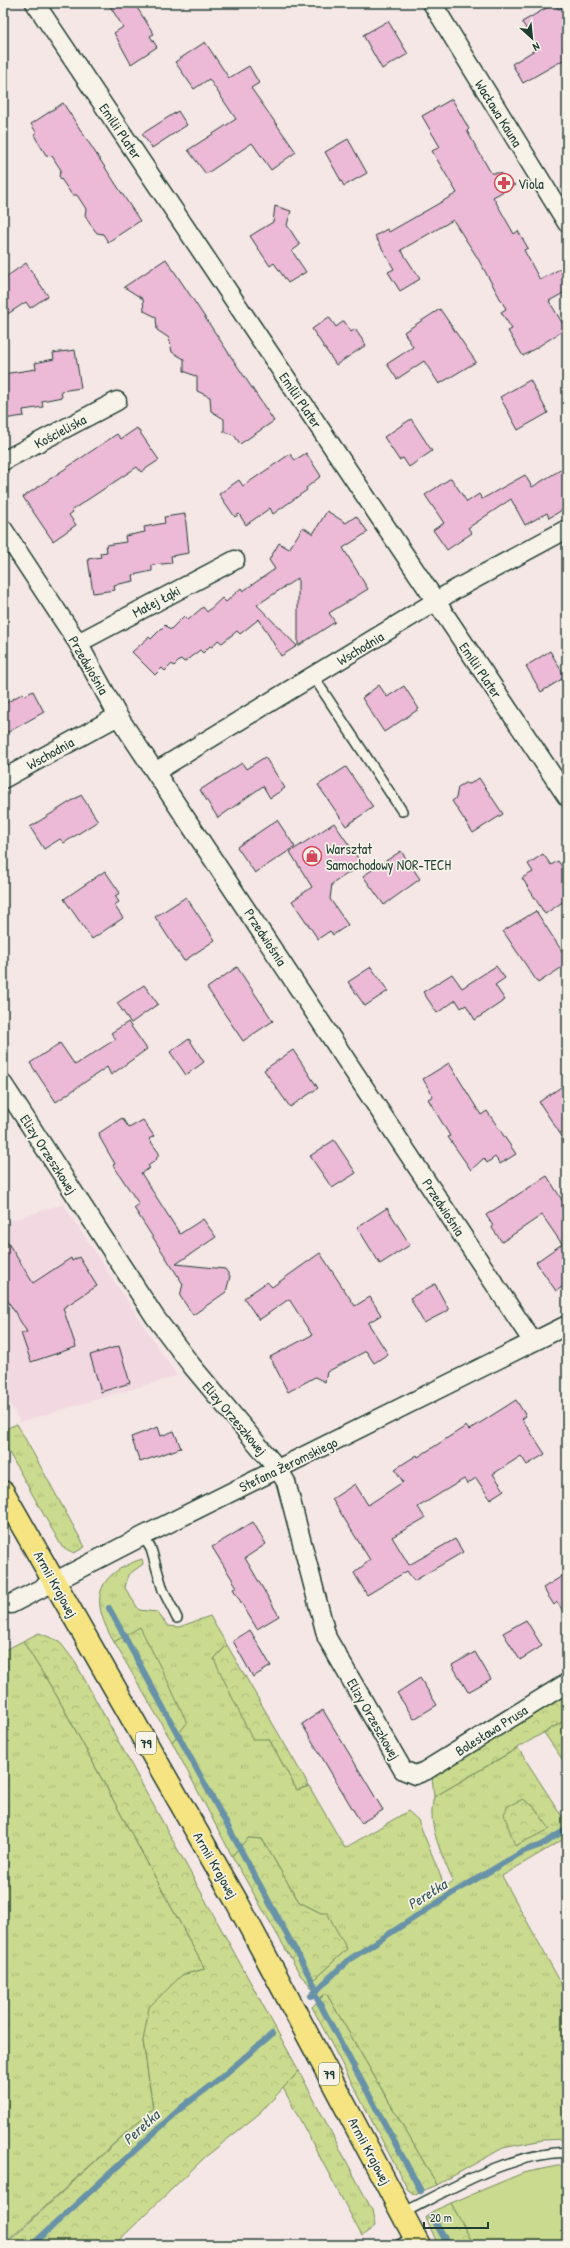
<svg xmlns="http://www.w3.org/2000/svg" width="570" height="2248" font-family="'Patrick Hand',sans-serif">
	<defs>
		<pattern id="grass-tufts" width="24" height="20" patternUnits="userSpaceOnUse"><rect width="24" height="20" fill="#cada8e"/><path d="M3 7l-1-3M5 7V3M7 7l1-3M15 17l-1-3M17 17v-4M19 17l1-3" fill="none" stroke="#adbc7b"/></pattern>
		<pattern id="forest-crowns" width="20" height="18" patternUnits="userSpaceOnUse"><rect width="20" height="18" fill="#cada8e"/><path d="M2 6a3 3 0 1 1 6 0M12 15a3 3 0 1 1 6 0" fill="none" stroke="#adbc7b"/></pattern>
	</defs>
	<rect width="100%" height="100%" fill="#f5e7e5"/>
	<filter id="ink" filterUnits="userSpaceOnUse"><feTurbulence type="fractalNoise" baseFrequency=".025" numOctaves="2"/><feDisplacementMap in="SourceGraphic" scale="8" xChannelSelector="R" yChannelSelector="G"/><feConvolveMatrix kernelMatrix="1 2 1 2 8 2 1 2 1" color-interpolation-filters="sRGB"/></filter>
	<g filter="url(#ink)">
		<!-- built -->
		<path fill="#f2d9e1" d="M 63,1204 L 177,1376 L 20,1422 L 3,1391 L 3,1223 Z"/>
		<!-- grass -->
		<path fill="url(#grass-tufts)" stroke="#748c61" d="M 17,1424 L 85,1547 L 74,1553 L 62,1547 L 3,1442 L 3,1430 Z
			M 142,1559 L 143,1564 L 128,1575 L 125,1588 L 139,1610 L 157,1612 L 168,1626 L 179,1627 L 210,1616 L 227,1645 L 214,1659 L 269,1739 L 297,1790 L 309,1786 L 345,1848 L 408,1811 L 418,1820 L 445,1887 L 453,1882 C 443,1856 426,1825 434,1797 L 518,1748 L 565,1821 L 567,1820 L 567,1837 L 502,1876 L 567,1994 L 567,2139 L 543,2140 L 503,2148 L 437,2185 L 326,1993 L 319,1999 L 309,1984 L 347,1949 L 321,1913 L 299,1902 L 262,1839 L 248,1838 L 232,1856 L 172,1742 L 186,1723 L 140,1628 L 114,1642 C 90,1601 94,1575 142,1559 Z
			M 23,1641 L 58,1698 L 205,1969 L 182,1975 L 143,2041 L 153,2108 L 3,2245 L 3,1651 Z
			M 567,1719 L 567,1766 L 544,1733 Z
			M 299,2071 L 372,2210 L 375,2226 L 362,2236 L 283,2088 Z"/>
		<!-- forest -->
		<path fill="url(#forest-crowns)" stroke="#748c61" d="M 140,1627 L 168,1682 L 187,1723 L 172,1742 L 114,1642 Z
			M 39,1633 L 59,1641 L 75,1662 L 299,2071 L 260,2113 L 204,2158 L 114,2245 L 5,2245 L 153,2108 L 143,2041 L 149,2007 L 182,1975 L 205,1969 L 58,1698 L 23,1641 Z
			M 227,1645 L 309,1786 L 297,1790 L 269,1739 L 252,1739 L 214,1659 Z
			M 567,1693 L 567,1719 L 434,1797 L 432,1777 Z
			M 523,1799 L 533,1806 L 550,1829 L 515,1846 L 504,1814 L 508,1806 Z
			M 248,1838 L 262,1839 L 299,1902 L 321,1913 L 327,1913 L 347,1949 L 309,1984 L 301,1976 L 232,1856 Z
			M 326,1993 L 437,2185 L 415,2194 L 408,2190 L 312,2007 Z
			M 451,2203 L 474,2245 L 438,2245 L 426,2218 L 431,2212 Z"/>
		<!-- park -->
		<path fill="#cada8e" stroke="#748c61" d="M 558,2166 L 567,2166 L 567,2245 L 474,2245 L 451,2203 L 523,2173 Z"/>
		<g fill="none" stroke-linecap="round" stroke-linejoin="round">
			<!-- stream -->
			<path stroke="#6792a8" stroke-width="6" d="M 109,1608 L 317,1990
				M 314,1993 L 421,2191
				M 311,1996 L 347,1961 L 451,1894 L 524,1851 L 541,1845 L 567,1829
				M 432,2216 L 448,2245
				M 32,2245 L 181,2108 L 218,2080 L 272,2034"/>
		</g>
		<!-- building -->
		<path fill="#ecb9d7" stroke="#1f3d34" d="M 108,3 L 134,3 L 154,34 L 150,36 L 157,47 L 131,64 L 114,33 L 123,27 Z
			M 555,3 L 558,9 L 567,5 L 567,58 L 523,83 L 512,64 L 538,48 L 522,22 Z
			M 388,21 L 408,54 L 382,69 L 363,35 Z
			M 205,42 L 229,78 L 249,66 L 259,83 L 251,88 L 296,152 L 271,170 L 252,143 L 206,174 L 188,150 L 236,119 L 209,79 L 194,89 L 175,62 Z
			M 452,99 L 469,129 L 467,131 L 491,173 L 500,173 L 515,185 L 493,197 L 514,234 L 518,231 L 528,248 L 524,250 L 540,280 L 567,265 L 567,291 L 549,301 L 566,329 L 523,356 L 508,331 L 512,329 L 501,312 L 506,309 L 477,257 L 453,220 L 401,250 L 420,279 L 400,291 L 388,272 L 394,269 L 375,236 L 387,229 L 389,232 L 457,193 L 432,151 L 440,147 L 422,116 Z
			M 63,103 L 140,221 L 108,242 L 103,234 L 97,233 L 90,224 L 85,215 L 86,209 L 77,195 L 72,195 L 59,176 L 61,170 L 52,156 L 46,155 L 35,137 L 36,132 L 31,124 Z
			M 178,111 L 187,125 L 152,148 L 142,134 Z
			M 348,139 L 367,173 L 344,186 L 325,152 Z
			M 275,206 L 291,211 L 287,225 L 300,245 L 292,251 L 306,272 L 288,283 L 274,263 L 270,266 L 250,236 L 273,222 Z
			M 166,259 L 274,421 L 240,444 L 234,435 L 224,432 L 224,419 L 211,411 L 210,397 L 197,391 L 197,377 L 184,371 L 184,359 L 172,352 L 169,338 L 157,330 L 156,317 L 144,311 L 143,299 L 124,287 Z
			M 26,263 L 48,296 L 30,308 L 26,302 L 3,317 L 3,279 Z
			M 440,309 L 476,362 L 439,384 L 424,361 L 397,379 L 387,364 L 413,347 L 404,332 Z
			M 329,317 L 336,327 L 344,321 L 351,332 L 355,329 L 366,345 L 336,365 L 312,329 Z
			M 75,350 L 81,388 L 61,391 L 62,397 L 42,401 L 43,407 L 23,410 L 24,416 L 3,419 L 3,374 L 36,369 L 35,363 L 54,359 L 53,353 Z
			M 530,380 L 548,413 L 518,430 L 500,397 Z
			M 411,419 L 432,451 L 409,467 L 403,458 L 399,460 L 384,437 Z
			M 137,428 L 159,460 L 141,472 L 137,467 L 72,510 L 73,512 L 69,515 L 76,525 L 53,541 L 23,497 L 117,434 L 121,439 Z
			M 306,453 L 321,476 L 306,488 L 307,490 L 273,514 L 270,508 L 246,525 L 239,514 L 235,517 L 219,494 L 239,480 L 243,486 L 290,454 L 295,460 Z
			M 567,466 L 567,507 L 549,518 L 547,513 L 525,525 L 511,499 L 468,528 L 472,533 L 447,550 L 433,530 L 444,523 L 425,495 L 451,478 L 467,502 L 479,494 L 482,499 L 525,475 L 532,487 Z
			M 327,511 L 346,523 L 356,516 L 368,532 L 343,548 L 368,589 L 329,613 L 335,622 L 298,646 L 298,578 L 257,605 L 297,646 L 281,656 L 259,619 L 240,634 L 237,631 L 222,643 L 218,640 L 212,647 L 210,646 L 203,653 L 200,650 L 184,662 L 181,659 L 174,666 L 172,664 L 165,671 L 162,668 L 155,675 L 132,652 L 149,637 L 151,639 L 165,625 L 170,630 L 184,616 L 188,620 L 203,607 L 207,612 L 222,598 L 226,602 L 241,588 L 243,591 L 275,569 L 269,560 L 279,543 L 289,549 L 303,527 L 313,534 Z
			M 185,514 L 189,553 L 171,556 L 172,563 L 152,565 L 152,571 L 133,575 L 134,581 L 114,585 L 115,590 L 93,593 L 88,559 L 101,557 L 100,553 L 107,552 L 106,545 L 126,542 L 125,536 L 145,532 L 144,527 L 165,523 L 164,517 Z
			M 550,651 L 565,677 L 541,692 L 526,666 Z
			M 379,685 L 387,697 L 404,686 L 419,709 L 384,732 L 362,698 Z
			M 33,691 L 44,712 L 3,735 L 3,705 L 23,693 L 24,696 Z
			M 265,757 L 285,788 L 270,798 L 263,786 L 218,818 L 200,790 L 242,763 L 246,769 Z
			M 346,767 L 373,807 L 346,826 L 318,785 Z
			M 479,778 L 503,814 L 473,833 L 452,801 L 456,798 L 458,787 L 465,783 L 470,784 Z
			M 81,795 L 98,821 L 64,843 L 60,839 L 44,849 L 30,827 Z
			M 277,820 L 295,847 L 255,873 L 237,847 Z
			M 334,823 L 362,864 L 332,884 L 330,899 L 348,925 L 333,935 L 330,931 L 318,939 L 292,901 L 312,887 L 290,852 Z
			M 401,851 L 420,879 L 384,905 L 363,876 Z
			M 543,854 L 551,865 L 558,861 L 567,874 L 567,899 L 545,914 L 522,878 L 533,872 L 528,864 Z
			M 105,871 L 120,893 L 115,896 L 119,902 L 114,905 L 123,918 L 92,939 L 64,899 Z
			M 186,897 L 215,940 L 184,961 L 155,917 Z
			M 536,911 L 567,959 L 567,964 L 538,983 L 503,931 Z
			M 496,966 L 505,978 L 495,985 L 505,1000 L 475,1020 L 466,1005 L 461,1008 L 456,1000 L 437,1013 L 423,992 L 452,974 L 462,988 Z
			M 237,967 L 273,1021 L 243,1041 L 207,988 Z
			M 371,967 L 388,991 L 365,1006 L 348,982 Z
			M 144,985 L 158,1004 L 131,1023 L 117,1003 Z
			M 128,1022 L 147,1049 L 111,1075 L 107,1067 L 56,1102 L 30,1063 L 60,1043 L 75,1065 L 116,1039 L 111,1033 Z
			M 189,1039 L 204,1062 L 186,1075 L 170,1052 Z
			M 293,1050 L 318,1088 L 290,1107 L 264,1070 Z
			M 449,1063 L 481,1115 L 487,1111 L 516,1154 L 500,1164 L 495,1157 L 487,1163 L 484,1158 L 471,1170 L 448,1137 L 450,1136 L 428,1099 L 433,1096 L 423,1079 Z
			M 567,1083 L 567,1144 L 539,1102 Z
			M 122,1118 L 129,1128 L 143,1120 L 154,1136 L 149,1139 L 159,1153 L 156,1160 L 148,1166 L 150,1168 L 141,1173 L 180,1234 L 203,1219 L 216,1237 L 176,1264 L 225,1269 L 230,1276 L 226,1292 L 193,1315 L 180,1296 L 183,1284 L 134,1208 L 139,1204 L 113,1165 L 115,1164 L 100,1138 L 99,1133 Z
			M 334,1140 L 356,1173 L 332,1188 L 310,1156 Z
			M 547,1176 L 567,1208 L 567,1284 L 556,1291 L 536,1262 L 562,1244 L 542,1215 L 502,1242 L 492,1228 L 493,1226 L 486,1215 Z
			M 387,1208 L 410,1245 L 380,1264 L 357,1227 Z
			M 3,1235 L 33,1283 L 71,1258 L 72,1261 L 79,1257 L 97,1286 L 63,1308 L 76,1347 L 31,1362 L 21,1333 L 27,1332 L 3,1293 Z
			M 320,1253 L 355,1306 L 370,1297 L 381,1315 L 368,1323 L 388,1354 L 374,1363 L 366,1351 L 327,1372 L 325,1382 L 315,1377 L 288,1392 L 270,1357 L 312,1335 L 289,1299 L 259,1320 L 244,1298 L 267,1282 L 272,1287 Z
			M 435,1284 L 449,1310 L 424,1323 L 410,1298 Z
			M 119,1346 L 130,1383 L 101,1392 L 90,1355 Z
			M 516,1400 L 526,1416 L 522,1419 L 545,1454 L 527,1465 L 521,1456 L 493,1474 L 504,1490 L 490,1499 L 476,1478 L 467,1484 L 464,1479 L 418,1507 L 425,1518 L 392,1537 L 409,1565 L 455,1539 L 463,1552 L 414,1581 L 407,1571 L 367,1595 L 354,1573 L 370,1560 L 332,1499 L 355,1484 L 368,1505 L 403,1482 L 395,1469 L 417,1455 L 418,1457 L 466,1426 L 469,1430 Z
			M 158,1427 L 161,1436 L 174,1431 L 181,1448 L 140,1462 L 131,1437 Z
			M 253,1522 L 266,1544 L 245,1558 L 279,1616 L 257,1629 L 233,1589 L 237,1587 L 212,1547 Z
			M 567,1573 L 567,1618 L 557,1602 L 554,1605 L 543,1588 Z
			M 526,1620 L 542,1646 L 520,1660 L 503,1633 Z
			M 250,1630 L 271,1666 L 253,1677 L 233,1641 Z
			M 475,1652 L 491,1679 L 468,1692 L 452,1665 Z
			M 420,1678 L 437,1705 L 414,1719 L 397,1693 Z
			M 323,1710 L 383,1810 L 361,1823 L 302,1724 Z"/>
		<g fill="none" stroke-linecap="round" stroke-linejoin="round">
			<defs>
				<path id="service" d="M 313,676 L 402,811
					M 143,1536 L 151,1549 L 163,1590 L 177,1618
					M 403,2213 C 454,2187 508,2154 567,2152
					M 399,2245 L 414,2236"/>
				<path id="minor" d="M 35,3 L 567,797
					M 432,3 L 567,223
					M 3,461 L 117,401
					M 3,529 L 78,643 L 118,716 L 533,1342
					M 78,643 L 235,560
					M 155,772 L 456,589 L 567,529
					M 3,779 L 118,716
					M 3,1084 L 155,1317 L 192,1366 L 278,1469 L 286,1482 L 327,1638 L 403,1770 L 415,1775 L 425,1771 L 567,1683
					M 11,1604 L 143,1536 L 567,1325"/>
				<path id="primary" d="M 3,1492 L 238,1904 L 419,2245"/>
			</defs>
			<!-- service casing -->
			<use href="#service" stroke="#1f3d34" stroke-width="12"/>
			<!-- minor casing -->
			<use href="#minor" stroke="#1f3d34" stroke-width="21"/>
			<!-- primary casing -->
			<use href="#primary" stroke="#1f3d34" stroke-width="25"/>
			<!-- service -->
			<use href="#service" stroke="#f7f3e8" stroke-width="9"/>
			<!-- minor -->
			<use href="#minor" stroke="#f7f3e8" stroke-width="18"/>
			<!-- primary -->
			<use href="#primary" stroke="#f6e381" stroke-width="22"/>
		</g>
	</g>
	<!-- icons -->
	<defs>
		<symbol id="pharmacy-ring" viewBox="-11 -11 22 22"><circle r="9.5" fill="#f7f3e8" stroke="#d1495b" stroke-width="1.5"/><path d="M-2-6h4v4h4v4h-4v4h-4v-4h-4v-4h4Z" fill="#d1495b"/></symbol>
		<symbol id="shop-ring" viewBox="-11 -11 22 22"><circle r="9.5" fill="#f7f3e8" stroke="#d1495b" stroke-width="1.5"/><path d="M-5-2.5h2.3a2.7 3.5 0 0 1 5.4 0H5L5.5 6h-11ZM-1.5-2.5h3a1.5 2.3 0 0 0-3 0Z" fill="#d1495b"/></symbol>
	</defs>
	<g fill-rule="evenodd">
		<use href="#pharmacy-ring" x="493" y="172" width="22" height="22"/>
		<use href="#shop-ring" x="301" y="845" width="22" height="22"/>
	</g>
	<g text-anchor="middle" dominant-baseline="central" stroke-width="3.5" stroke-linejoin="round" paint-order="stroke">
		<!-- shield labels -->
		<g fill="#f7f3e8" stroke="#60746a" stroke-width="1">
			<rect x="136" y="1732" width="20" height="22" rx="3"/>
			<rect x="319" y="2063" width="20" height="22" rx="3"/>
		</g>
		<g font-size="13" font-weight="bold" fill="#1f3d34">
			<text x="146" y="1743">79</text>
			<text x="329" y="2074">79</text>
		</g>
		<!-- street labels -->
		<g font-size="14" fill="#1f3d34" stroke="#f7f3e8">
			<text transform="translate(499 113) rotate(58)">Wacława Kauna</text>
			<text transform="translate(121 131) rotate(56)">Emilii Plater</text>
			<text transform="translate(301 400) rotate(56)">Emilii Plater</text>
			<text transform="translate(60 431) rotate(-28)">Kościeliska</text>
			<text transform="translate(156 601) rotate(-28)">Małej Łąki</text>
			<text transform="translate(360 648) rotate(-31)">Wschodnia</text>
			<text transform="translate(89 665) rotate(60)">Przedwiośnia</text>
			<text transform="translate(481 670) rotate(56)">Emilii Plater</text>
			<text transform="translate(50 753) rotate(-29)">Wschodnia</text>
			<text transform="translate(266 937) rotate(57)">Przedwiośnia</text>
			<text transform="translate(49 1154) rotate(57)">Elizy Orzeszkowej</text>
			<text transform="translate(444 1207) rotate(57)">Przedwiośnia</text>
			<text transform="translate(235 1418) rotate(50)">Elizy Orzeszkowej</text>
			<text transform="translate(288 1464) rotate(-26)">Stefana Żeromskiego</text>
			<text transform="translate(56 1584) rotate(61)">Armii Krajowej</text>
			<text transform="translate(374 1719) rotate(60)">Elizy Orzeszkowej</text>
			<text transform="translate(491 1730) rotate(-32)">Bolesława Prusa</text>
			<text transform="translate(216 1865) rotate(60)">Armii Krajowej</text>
			<text transform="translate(370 2151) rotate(62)">Armii Krajowej</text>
		</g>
		<!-- poi labels -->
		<g font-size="14" fill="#1f3d34" stroke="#f7f3e8" text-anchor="start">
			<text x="518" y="183">Viola</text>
			<text x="326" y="848">Warsztat<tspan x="326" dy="16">Samochodowy NOR-TECH</tspan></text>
		</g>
		<!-- water labels -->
		<g font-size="15" font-style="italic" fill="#37595b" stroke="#f7f3e8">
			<text transform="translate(427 1894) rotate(-32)">Perełka</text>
			<text transform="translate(141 2127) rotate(-42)">Perełka</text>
		</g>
	</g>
	<!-- margin -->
	<rect width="570" height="2248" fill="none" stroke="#f7f3e8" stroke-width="16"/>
	<rect x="8" y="8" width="554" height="2232" fill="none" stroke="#1f3d34" stroke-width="1.5" filter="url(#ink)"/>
	<!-- north arrow -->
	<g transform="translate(532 38) rotate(153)" stroke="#f7f3e8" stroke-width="3" paint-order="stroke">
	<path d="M0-3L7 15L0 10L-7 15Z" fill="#1f3d34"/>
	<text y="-6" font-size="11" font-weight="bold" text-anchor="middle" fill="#1f3d34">N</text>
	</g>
	<!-- scale -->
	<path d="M424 2222v6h64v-6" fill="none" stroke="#1f3d34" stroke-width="2"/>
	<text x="430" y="2222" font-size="12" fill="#1f3d34" stroke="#f7f3e8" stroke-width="3" paint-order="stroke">20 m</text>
</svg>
